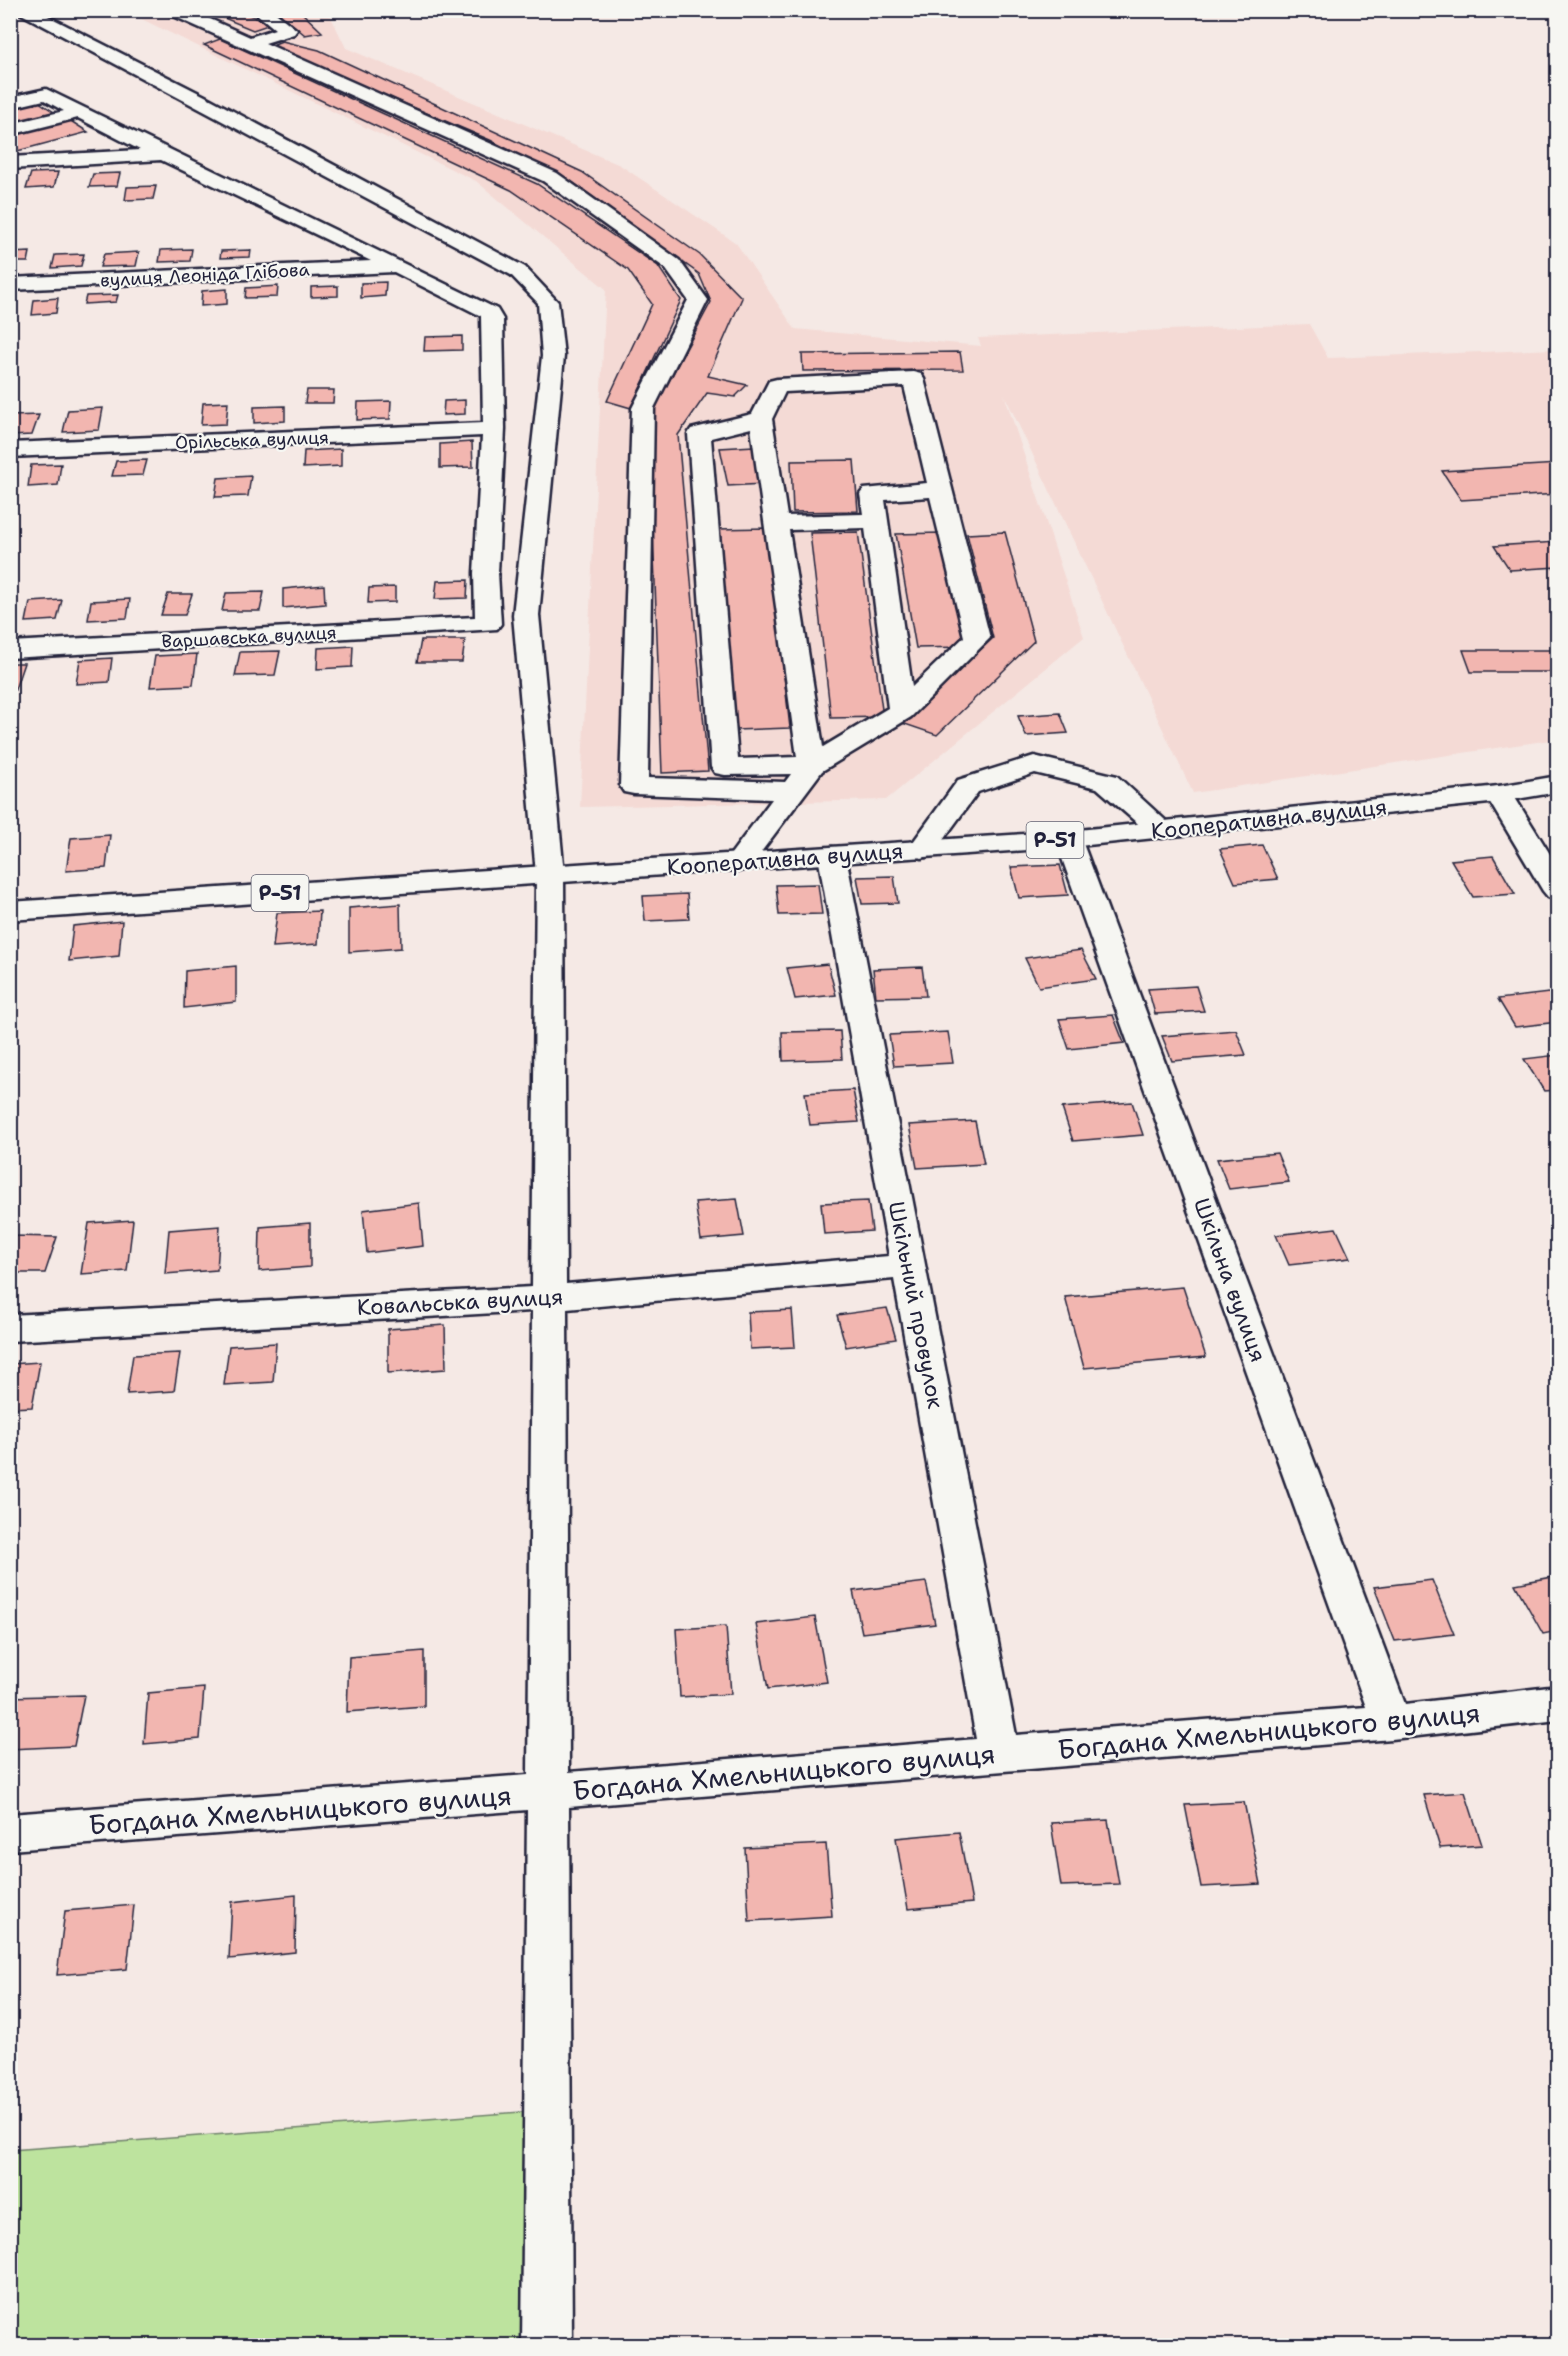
<svg xmlns="http://www.w3.org/2000/svg" width="1568" height="2356" font-family="'Shantell Sans',sans-serif">
	<rect width="100%" height="100%" fill="#f5e9e5"/>
	<filter id="ink" filterUnits="userSpaceOnUse"><feTurbulence type="fractalNoise" baseFrequency=".0167" numOctaves="2"/><feDisplacementMap in="SourceGraphic" scale="12" xChannelSelector="R" yChannelSelector="G"/><feConvolveMatrix kernelMatrix="1 2 1 2 8 2 1 2 1" color-interpolation-filters="sRGB"/></filter>
	<g filter="url(#ink)">
		<!-- built -->
		<path fill="#f4dad5" d="M 125,11 L 328,11 L 346,48 L 620,165 L 736,243 L 795,329 L 981,346 L 978,338 L 1309,324 L 1328,358 L 1557,349 L 1557,739 L 1193,793 L 1004,394 L 1084,637 L 886,800 L 580,807 L 606,289 L 476,181 Z"/>
		<!-- green -->
		<path fill="#bde39e" stroke="#70826c" stroke-width="1.5" d="M 548,2110 L 547,2345 L 11,2346 L 11,2150 Z"/>
		<!-- building -->
		<path fill="#f2b6b0" stroke="#22223b" stroke-width="1.5" d="M 205,10 L 237,10 L 271,24 L 253,30 Z
			M 275,10 L 299,10 L 322,32 L 305,35 Z
			M 220,39 L 537,184 L 658,266 L 681,300 L 631,408 L 607,401 L 652,304 L 628,270 L 511,190 L 204,45 Z
			M 282,41 L 319,50 L 582,172 L 700,255 L 742,298 L 708,376 L 747,385 L 735,397 L 707,393 L 678,435 L 708,771 L 662,773 L 649,419 L 711,302 L 699,274 L 572,182 L 490,140 L 269,46 Z
			M 39,102 L 57,114 L 10,126 L 10,109 Z
			M 66,118 L 88,132 L 10,153 L 10,131 Z
			M 58,172 L 54,187 L 26,189 L 31,173 Z
			M 120,173 L 117,186 L 89,187 L 93,174 Z
			M 156,186 L 153,199 L 125,200 L 127,187 Z
			M 192,249 L 190,261 L 159,262 L 161,250 Z
			M 251,250 L 250,257 L 220,258 L 221,251 Z
			M 30,252 L 28,262 L 10,262 L 10,253 Z
			M 139,252 L 136,266 L 100,267 L 104,254 Z
			M 84,254 L 81,266 L 52,268 L 55,255 Z
			M 386,282 L 385,296 L 361,298 L 361,283 Z
			M 278,286 L 277,297 L 245,298 L 246,288 Z
			M 338,286 L 338,296 L 311,297 L 311,287 Z
			M 227,289 L 227,304 L 201,306 L 202,291 Z
			M 118,295 L 116,302 L 84,304 L 86,296 Z
			M 58,298 L 56,313 L 32,315 L 34,300 Z
			M 462,336 L 462,350 L 424,351 L 425,337 Z
			M 960,352 L 963,370 L 803,371 L 802,354 Z
			M 307,390 L 334,390 L 333,403 L 305,403 Z
			M 465,400 L 465,414 L 443,415 L 444,401 Z
			M 391,401 L 390,419 L 357,420 L 358,402 Z
			M 228,402 L 226,424 L 201,425 L 203,403 Z
			M 285,406 L 285,421 L 254,423 L 254,407 Z
			M 103,408 L 99,430 L 63,432 L 68,410 Z
			M 39,415 L 32,435 L 10,436 L 10,416 Z
			M 472,442 L 473,467 L 440,468 L 440,444 Z
			M 754,446 L 763,484 L 728,486 L 720,448 Z
			M 341,449 L 341,466 L 303,468 L 304,451 Z
			M 147,460 L 143,475 L 112,476 L 116,461 Z
			M 854,460 L 858,511 L 793,512 L 791,461 Z
			M 61,464 L 58,485 L 28,487 L 31,465 Z
			M 1558,464 L 1558,494 L 1461,500 L 1442,471 Z
			M 251,476 L 248,496 L 215,497 L 218,478 Z
			M 767,528 L 790,728 L 735,730 L 718,529 Z
			M 858,532 L 883,717 L 831,718 L 810,533 Z
			M 1005,532 L 1034,641 L 937,735 L 902,723 L 993,638 L 967,534 Z
			M 942,533 L 965,647 L 916,648 L 896,534 Z
			M 1558,542 L 1558,567 L 1510,570 L 1494,546 Z
			M 468,580 L 467,598 L 435,599 L 437,581 Z
			M 324,585 L 325,604 L 283,608 L 283,589 Z
			M 395,587 L 395,602 L 368,603 L 369,588 Z
			M 264,592 L 260,611 L 222,611 L 226,593 Z
			M 168,594 L 192,594 L 185,615 L 161,615 Z
			M 130,599 L 127,618 L 88,620 L 91,601 Z
			M 62,600 L 57,620 L 26,622 L 30,602 Z
			M 421,640 L 465,640 L 462,662 L 417,662 Z
			M 353,646 L 352,667 L 317,669 L 318,648 Z
			M 1463,650 L 1558,650 L 1558,672 L 1471,672 Z
			M 280,651 L 275,675 L 235,676 L 240,652 Z
			M 197,654 L 193,685 L 150,687 L 155,656 Z
			M 112,658 L 109,682 L 76,684 L 80,660 Z
			M 10,663 L 24,663 L 10,704 Z
			M 1060,713 L 1068,733 L 1026,736 L 1018,716 Z
			M 110,835 L 106,868 L 66,871 L 71,838 Z
			M 1262,845 L 1278,879 L 1235,883 L 1220,849 Z
			M 1493,856 L 1515,894 L 1473,897 L 1451,860 Z
			M 1060,865 L 1068,895 L 1019,898 L 1011,867 Z
			M 894,876 L 898,903 L 862,904 L 857,877 Z
			M 818,884 L 822,914 L 779,915 L 776,885 Z
			M 687,894 L 689,919 L 645,921 L 643,896 Z
			M 400,904 L 401,948 L 349,952 L 349,908 Z
			M 320,911 L 318,944 L 273,947 L 277,913 Z
			M 122,921 L 119,956 L 69,961 L 73,926 Z
			M 1081,950 L 1096,979 L 1039,987 L 1025,958 Z
			M 828,964 L 836,995 L 795,999 L 787,968 Z
			M 236,966 L 236,1002 L 184,1008 L 185,971 Z
			M 922,967 L 926,996 L 876,997 L 873,969 Z
			M 1196,986 L 1204,1011 L 1155,1014 L 1148,989 Z
			M 1557,992 L 1558,1022 L 1515,1027 L 1498,999 Z
			M 1113,1015 L 1124,1043 L 1069,1049 L 1059,1019 Z
			M 1236,1030 L 1246,1055 L 1172,1061 L 1162,1036 Z
			M 840,1031 L 842,1059 L 783,1061 L 782,1032 Z
			M 948,1032 L 953,1063 L 894,1066 L 889,1035 Z
			M 1558,1055 L 1558,1090 L 1544,1091 L 1524,1059 Z
			M 853,1090 L 859,1122 L 810,1125 L 805,1093 Z
			M 1132,1102 L 1143,1135 L 1073,1141 L 1062,1108 Z
			M 975,1121 L 984,1164 L 917,1168 L 909,1125 Z
			M 1277,1153 L 1289,1182 L 1229,1189 L 1217,1159 Z
			M 737,1199 L 744,1236 L 701,1240 L 695,1202 Z
			M 868,1201 L 872,1231 L 824,1234 L 821,1203 Z
			M 419,1203 L 423,1246 L 367,1253 L 363,1210 Z
			M 133,1220 L 127,1271 L 81,1274 L 89,1223 Z
			M 310,1223 L 310,1267 L 259,1271 L 260,1227 Z
			M 220,1226 L 217,1270 L 165,1274 L 169,1230 Z
			M 1336,1228 L 1350,1258 L 1289,1265 L 1276,1235 Z
			M 12,1236 L 57,1237 L 45,1273 L 10,1273 Z
			M 1183,1287 L 1206,1357 L 1084,1368 L 1065,1297 Z
			M 887,1308 L 896,1339 L 846,1347 L 837,1315 Z
			M 792,1310 L 795,1347 L 750,1349 L 748,1312 Z
			M 445,1325 L 446,1369 L 388,1373 L 388,1329 Z
			M 276,1343 L 273,1382 L 224,1385 L 229,1346 Z
			M 180,1353 L 174,1391 L 127,1394 L 133,1355 Z
			M 40,1362 L 32,1407 L 10,1408 L 10,1364 Z
			M 1558,1576 L 1558,1631 L 1543,1634 L 1515,1584 Z
			M 1432,1580 L 1454,1634 L 1395,1641 L 1374,1587 Z
			M 926,1582 L 935,1624 L 862,1633 L 853,1591 Z
			M 815,1617 L 827,1682 L 768,1689 L 756,1624 Z
			M 726,1626 L 731,1694 L 680,1697 L 676,1629 Z
			M 424,1651 L 424,1706 L 347,1712 L 349,1657 Z
			M 204,1688 L 200,1739 L 144,1744 L 148,1693 Z
			M 84,1695 L 74,1746 L 10,1749 L 10,1697 Z
			M 1465,1792 L 1482,1845 L 1440,1848 L 1424,1795 Z
			M 1244,1802 L 1261,1884 L 1201,1887 L 1185,1805 Z
			M 1108,1820 L 1119,1884 L 1061,1886 L 1051,1823 Z
			M 959,1832 L 972,1903 L 908,1909 L 896,1838 Z
			M 826,1844 L 832,1916 L 749,1921 L 745,1848 Z
			M 296,1895 L 295,1952 L 229,1959 L 232,1902 Z
			M 134,1905 L 127,1969 L 57,1975 L 65,1911 Z"/>
		<g fill="none" stroke-linecap="round" stroke-linejoin="round">
			<defs>
				<path id="minor" d="M 14,10 L 36,10 L 205,96 L 525,267 L 558,302 L 564,356 L 539,615 L 564,874 L 566,1284 L 889,1256 L 818,856 L 822,850 L 832,847 L 842,850 L 846,856 L 1016,1735 L 1366,1707 L 1055,839 L 1059,833 L 1069,831 L 1079,833 L 1405,1704 L 1558,1686 L 1558,1720 L 1392,1739 L 569,1807 L 572,2346 L 522,2346 L 527,1810 L 10,1850 L 10,1814 L 528,1775 L 532,1311 L 10,1341 L 10,1315 L 532,1287 L 536,874 L 513,615 L 542,356 L 538,303 L 511,275 ZM 894,1279 L 976,1739 L 569,1772 L 567,1309 Z
					M 167,10 L 190,10 L 250,37 L 275,29 L 252,10 L 272,10 L 297,30 L 294,34 L 265,43 L 557,173 L 679,260 L 708,300 L 654,408 L 648,778 L 785,782 L 791,774 L 725,775 L 715,773 L 711,767 L 688,434 L 691,429 L 752,414 L 769,381 L 777,379 L 913,372 L 921,374 L 924,379 L 990,638 L 911,717 L 822,771 L 749,868 L 739,871 L 729,868 L 725,862 L 772,799 L 634,794 L 624,792 L 620,786 L 632,408 L 688,300 L 665,268 L 543,181 L 169,14 ZM 904,386 L 927,483 L 864,489 L 860,494 L 863,514 L 787,516 L 772,419 L 785,392 ZM 751,428 L 797,757 L 738,759 L 711,438 ZM 930,497 L 964,637 L 912,687 L 885,500 ZM 865,528 L 888,708 L 823,747 L 789,530 Z
					M 46,89 L 497,309 L 503,319 L 505,429 L 498,573 L 501,624 L 497,629 L 10,658 L 10,642 L 475,617 L 474,573 L 482,436 L 10,457 L 10,443 L 483,423 L 481,316 L 394,272 L 10,290 L 10,278 L 371,261 L 161,160 L 10,169 L 10,157 L 140,150 L 78,118 L 10,135 L 10,124 L 64,111 L 44,100 L 10,108 L 10,97 Z
					M 1034,756 L 1117,776 L 1176,830 L 1172,836 L 1162,838 L 1152,836 L 1097,788 L 1035,773 L 978,792 L 932,855 L 922,858 L 912,855 L 908,849 L 958,780 Z
					M 1499,786 L 1509,788 L 1558,867 L 1558,900 L 1548,897 L 1543,891 L 1485,794 L 1489,788 Z"/>
				<path id="major" d="M 1558,776 L 1558,792 L 1499,802 L 1069,847 L 10,920 L 10,902 L 1069,831 L 1499,786 Z"/>
			</defs>
			<!-- minor casing -->
			<use href="#minor" stroke="#22223b" stroke-width="5"/>
			<!-- major casing -->
			<use href="#major" stroke="#22223b" stroke-width="5"/>
			<!-- minor -->
			<use href="#minor" fill="#f6f6f2" fill-rule="evenodd"/>
			<!-- major -->
			<use href="#major" fill="#f6f6f2" fill-rule="evenodd"/>
			<defs>
				<path id="rail" d="M 10,13 L 21,10"/>
			</defs>
			<!-- rail casing -->
			<use href="#rail" stroke="#22223b" stroke-width="4"/>
			<!-- rail -->
			<use href="#rail" stroke="#f6f6f2" stroke-width="2" stroke-dasharray="8" stroke-linecap="butt"/>
		</g>
	</g>
	<g text-anchor="middle" dominant-baseline="central" stroke-width="4.5" stroke-linejoin="round" paint-order="stroke">
		<!-- far-street labels -->
		<g font-size="18" fill="#22223b" stroke="#f6f6f2">
			<text transform="translate(205 275) rotate(-3)">вулиця Леоніда Глібова</text>
			<text transform="translate(252 440) rotate(-2)">Орільська вулиця</text>
			<text transform="translate(249 637) rotate(-3)">Варшавська вулиця</text>
		</g>
		<!-- shield labels -->
		<g fill="#f6f6f2" stroke="#626272" stroke-width="1.5">
			<rect x="1026.5" y="822" width="57" height="36" rx="4.5"/>
			<rect x="251.5" y="875" width="57" height="36" rx="4.5"/>
		</g>
		<g font-size="21" font-weight="bold" fill="#22223b">
			<text x="1055" y="840">Р-51</text>
			<text x="280" y="893">Р-51</text>
		</g>
		<!-- street labels -->
		<g font-size="22" fill="#22223b" stroke="#f6f6f2">
			<text transform="translate(1269 819) rotate(-6)">Кооперативна вулиця</text>
			<text transform="translate(785 859) rotate(-4)">Кооперативна вулиця</text>
			<text transform="translate(1230 1280) rotate(70)">Шкільна вулиця</text>
			<text transform="translate(460 1302) rotate(-3)">Ковальська вулиця</text>
			<text transform="translate(916 1305) rotate(79)">Шкільний провулок</text>
		</g>
		<!-- near-street labels -->
		<g font-size="27" fill="#22223b" stroke="#f6f6f2">
			<text transform="translate(1269 1731) rotate(-5)">Богдана Хмельницького вулиця</text>
			<text transform="translate(784 1772) rotate(-5)">Богдана Хмельницького вулиця</text>
			<text transform="translate(300 1810) rotate(-4)">Богдана Хмельницького вулиця</text>
		</g>
	</g>
	<!-- margin -->
	<rect width="1568" height="2356" fill="none" stroke="#f6f6f2" stroke-width="36"/>
	<rect x="18" y="18" width="1532" height="2320" fill="none" stroke="#22223b" stroke-width="2" filter="url(#ink)"/>
</svg>
